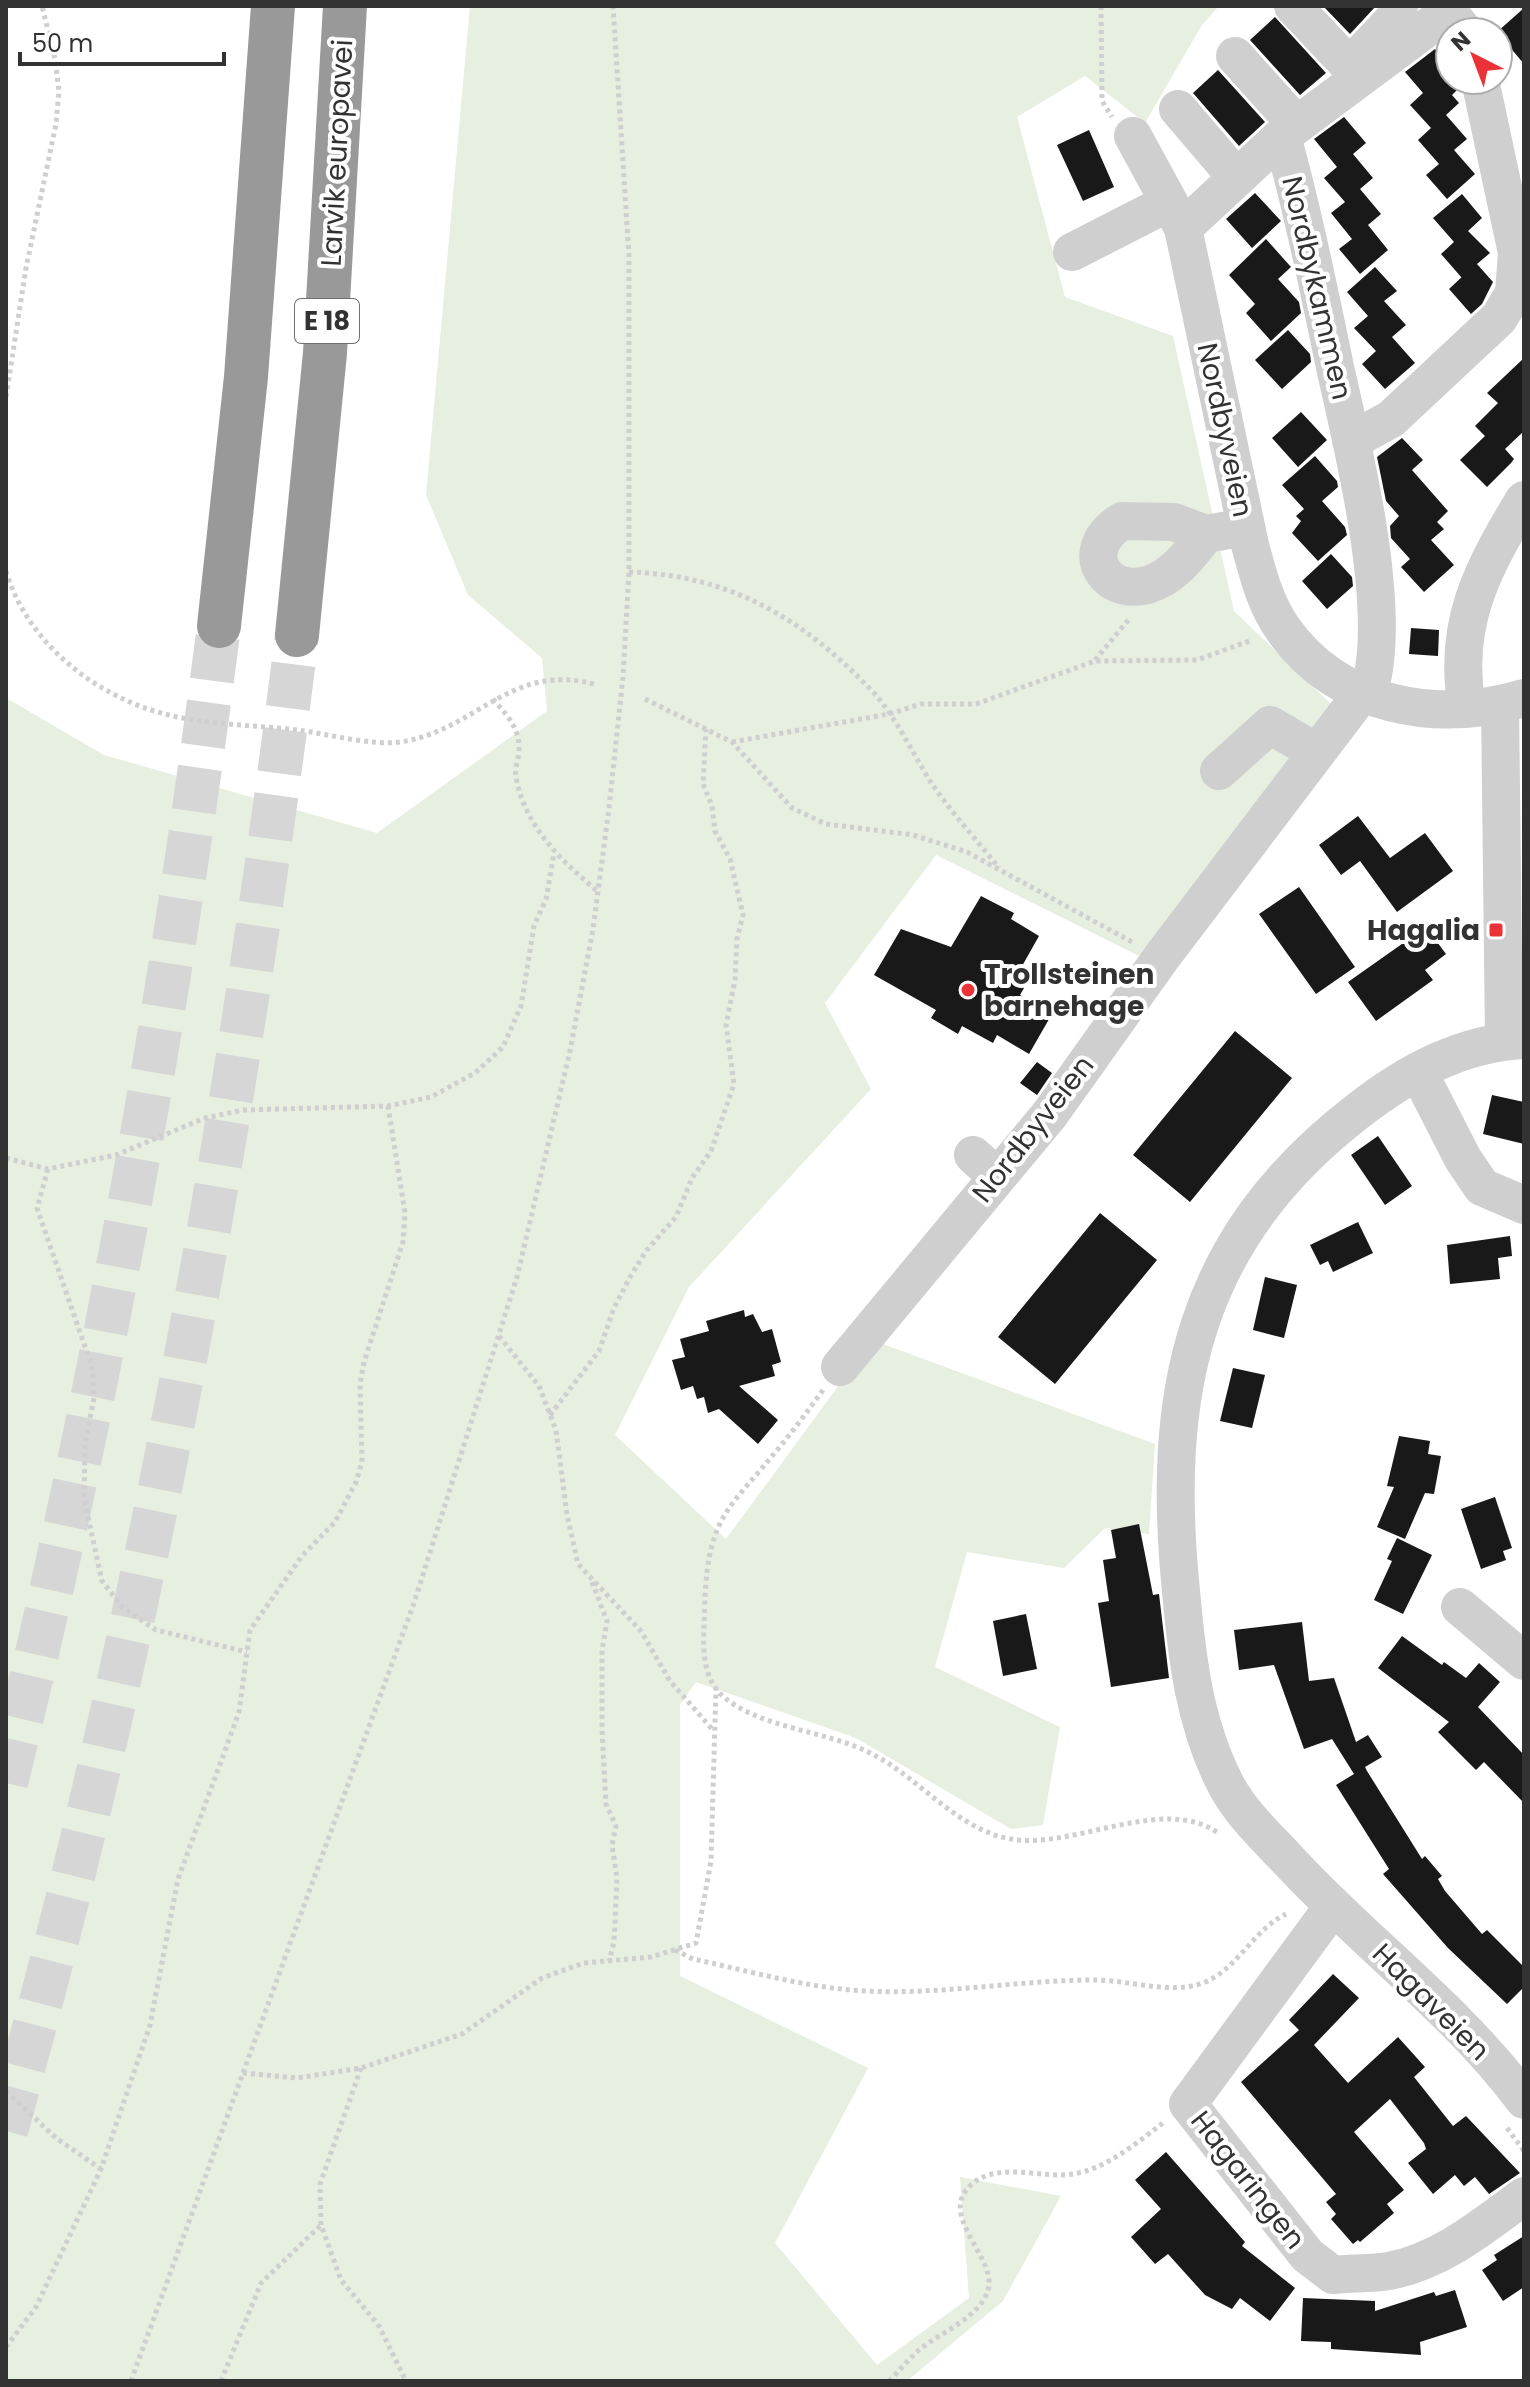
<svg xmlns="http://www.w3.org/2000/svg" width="1530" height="2387" font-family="Poppins,sans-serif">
	<rect width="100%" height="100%" fill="#fff"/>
	<!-- green -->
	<path fill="#e7efe0" d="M 470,6 L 1219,6 L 1202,25 L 1145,123 L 1085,76 L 1017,117 L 1065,297 L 1173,336 L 1234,611 L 1332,705 L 1139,956 L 936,855 L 825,1003 L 871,1089 L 689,1287 L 615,1435 L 726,1539 L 872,1340 L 1155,1444 L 1149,1534 L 1105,1528 L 1064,1568 L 967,1552 L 935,1667 L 1060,1727 L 1043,1825 L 1011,1829 L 856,1738 L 696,1682 L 680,1704 L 680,1976 L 868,2068 L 775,2243 L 877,2365 L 969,2298 L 960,2177 L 1061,2196 L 1003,2301 L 907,2381 L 6,2381 L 6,698 L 104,755 L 377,833 L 547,711 L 542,658 L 468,595 L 426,495 Z"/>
	<!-- building -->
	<path fill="#191919" d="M 1323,6 L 1376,6 L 1350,34 Z
		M 1524,8 L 1524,64 L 1497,32 Z
		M 1275,17 L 1326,73 L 1300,95 L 1250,40 Z
		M 1435,49 L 1450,66 L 1450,80 L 1458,89 L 1452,95 L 1459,103 L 1446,115 L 1467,139 L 1454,150 L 1475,174 L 1447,199 L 1426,175 L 1439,164 L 1418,140 L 1431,128 L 1410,105 L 1423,93 L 1405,72 Z
		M 1218,70 L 1265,122 L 1239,146 L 1193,93 Z
		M 1344,117 L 1366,143 L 1353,154 L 1373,178 L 1360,189 L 1381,214 L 1368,225 L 1388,250 L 1360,274 L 1339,249 L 1352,239 L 1331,213 L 1345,202 L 1324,178 L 1337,167 L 1314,139 Z
		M 1089,130 L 1114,187 L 1083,201 L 1057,145 Z
		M 1255,193 L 1281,221 L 1252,248 L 1226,219 Z
		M 1462,194 L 1482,218 L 1468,231 L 1490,253 L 1477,264 L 1493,282 L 1482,304 L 1471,314 L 1449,289 L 1464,275 L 1462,278 L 1441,254 L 1454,242 L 1433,218 Z
		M 1266,239 L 1291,267 L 1278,279 L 1299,302 L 1301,313 L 1271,341 L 1246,313 L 1255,304 L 1229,275 Z
		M 1375,267 L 1397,291 L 1384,301 L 1406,325 L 1392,337 L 1415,363 L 1385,389 L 1362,364 L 1376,351 L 1354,328 L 1368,316 L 1347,292 Z
		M 1288,330 L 1310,354 L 1311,362 L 1282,389 L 1255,360 Z
		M 1524,358 L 1524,431 L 1505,449 L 1514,459 L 1511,463 L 1487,487 L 1460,460 L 1485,436 L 1475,426 L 1498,403 L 1487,393 Z
		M 1301,412 L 1327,440 L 1298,467 L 1272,438 Z
		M 1402,438 L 1423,460 L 1412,470 L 1448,511 L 1437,522 L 1444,529 L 1431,540 L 1454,565 L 1424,592 L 1401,567 L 1410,559 L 1391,538 L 1390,526 L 1399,516 L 1386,501 L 1377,457 Z
		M 1315,456 L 1337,481 L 1338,487 L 1322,501 L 1345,527 L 1347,535 L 1318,561 L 1292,533 L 1301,521 L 1296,516 L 1304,509 L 1282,485 Z
		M 1331,554 L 1352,577 L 1353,586 L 1327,609 L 1302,581 Z
		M 1411,628 L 1439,630 L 1438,656 L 1409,654 Z
		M 1358,816 L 1390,858 L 1425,833 L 1453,871 L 1397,912 L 1360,861 L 1341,875 L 1319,845 Z
		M 1299,887 L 1355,967 L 1316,994 L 1259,914 Z
		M 981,896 L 1014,913 L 1011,919 L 1039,936 L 1013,982 L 1024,988 L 1020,995 L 1052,1014 L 1029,1054 L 997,1035 L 993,1043 L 962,1026 L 958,1034 L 931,1018 L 936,1010 L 874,975 L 901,929 L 951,947 Z
		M 1426,927 L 1446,954 L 1425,970 L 1433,980 L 1376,1021 L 1348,982 Z
		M 1235,1031 L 1292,1078 L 1190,1202 L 1133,1155 Z
		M 1037,1062 L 1052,1073 L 1037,1095 L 1020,1083 Z
		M 1492,1095 L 1524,1102 L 1524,1144 L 1483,1134 Z
		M 1378,1136 L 1412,1186 L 1385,1205 L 1351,1155 Z
		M 1100,1213 L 1157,1260 L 1055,1384 L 998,1337 Z
		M 1358,1222 L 1373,1253 L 1333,1272 L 1328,1261 L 1320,1265 L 1310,1245 Z
		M 1510,1236 L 1512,1256 L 1498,1258 L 1500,1279 L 1450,1284 L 1447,1245 Z
		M 1265,1277 L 1297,1285 L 1284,1338 L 1253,1330 Z
		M 744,1310 L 745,1317 L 753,1314 L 762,1332 L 772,1329 L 781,1362 L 772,1365 L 775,1376 L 739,1386 L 778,1420 L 758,1444 L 719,1409 L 708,1413 L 704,1397 L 697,1399 L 693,1386 L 681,1390 L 672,1360 L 685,1357 L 680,1339 L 709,1331 L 706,1321 Z
		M 1233,1368 L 1265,1375 L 1252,1428 L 1220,1421 Z
		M 1399,1436 L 1430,1441 L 1428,1454 L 1441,1456 L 1434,1494 L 1425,1493 L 1405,1539 L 1377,1527 L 1394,1487 L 1387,1486 Z
		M 1495,1497 L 1512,1548 L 1503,1551 L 1506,1560 L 1481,1569 L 1461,1509 Z
		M 1139,1524 L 1153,1595 L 1159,1594 L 1169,1678 L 1111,1687 L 1098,1603 L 1109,1601 L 1103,1560 L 1116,1558 L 1111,1530 Z
		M 1397,1538 L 1432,1555 L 1403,1614 L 1374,1600 L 1392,1561 L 1387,1559 Z
		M 1026,1614 L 1037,1669 L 1003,1676 L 993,1621 Z
		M 1302,1622 L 1309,1681 L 1334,1678 L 1356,1742 L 1368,1735 L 1382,1757 L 1365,1767 L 1367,1771 L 1422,1859 L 1425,1856 L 1442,1876 L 1438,1879 L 1445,1891 L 1482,1934 L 1487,1930 L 1524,1967 L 1524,1987 L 1507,2004 L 1448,1948 L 1383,1874 L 1389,1869 L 1336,1785 L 1354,1774 L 1332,1739 L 1304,1749 L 1274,1665 L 1239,1670 L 1234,1630 Z
		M 1402,1636 L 1442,1665 L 1444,1662 L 1466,1678 L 1479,1663 L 1500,1682 L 1478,1707 L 1524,1755 L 1524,1803 L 1484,1762 L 1476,1770 L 1438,1732 L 1449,1722 L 1378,1668 Z
		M 1333,1974 L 1359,1998 L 1314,2045 L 1348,2083 L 1398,2037 L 1425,2067 L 1414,2077 L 1453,2126 L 1466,2116 L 1520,2173 L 1489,2194 L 1475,2177 L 1464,2186 L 1455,2175 L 1433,2194 L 1408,2163 L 1426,2149 L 1424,2143 L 1390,2099 L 1354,2132 L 1404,2190 L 1387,2204 L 1394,2213 L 1360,2242 L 1358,2240 L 1353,2244 L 1331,2219 L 1336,2214 L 1326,2202 L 1336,2194 L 1241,2082 L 1299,2030 L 1289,2020 Z
		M 1166,2152 L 1245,2242 L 1242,2246 L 1295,2288 L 1270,2321 L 1240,2298 L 1232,2309 L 1205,2295 L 1168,2254 L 1155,2264 L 1131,2237 L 1161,2209 L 1135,2180 Z
		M 1524,2236 L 1524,2287 L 1503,2301 L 1482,2270 L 1497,2260 L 1494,2255 Z
		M 1455,2290 L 1467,2327 L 1420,2342 L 1421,2355 L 1331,2349 L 1331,2342 L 1301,2341 L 1303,2298 L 1375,2301 L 1375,2311 L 1434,2292 L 1436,2296 Z"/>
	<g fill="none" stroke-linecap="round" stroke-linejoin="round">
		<!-- highway-tunnel -->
		<path stroke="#d6d6d6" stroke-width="44" stroke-dasharray="44 22" stroke-linecap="butt" d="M 6,1783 C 100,1401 169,1016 219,626
			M 6,2131 C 143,1640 235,1141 297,635"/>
		<!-- path -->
		<path stroke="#cfcfcf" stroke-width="5" stroke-dasharray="4 4" stroke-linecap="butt" d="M 1101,6 L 1102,101 L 1112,117
			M 6,397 L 26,268 L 56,124 L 59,91 L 55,59 L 42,6
			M 6,571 C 27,642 94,696 165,714 C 207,725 255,725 298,730 C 327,734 373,746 400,742 C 477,731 511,660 597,685
			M 629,572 C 731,575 804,619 874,693 C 897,719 912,752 930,781 C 950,811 976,839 999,868
			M 1095,660 L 1130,618
			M 493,699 C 505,713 519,727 519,747 C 520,757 514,767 516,777 C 525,827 561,860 597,891
			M 645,699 L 732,742 L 792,808 L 826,824 L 913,835 L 967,852 L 1134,943
			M 732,742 L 889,714 L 921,704 L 976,704 L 1095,661 L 1197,660 L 1252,640
			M 6,1158 L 48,1169 L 116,1155 L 205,1118 L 244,1110 L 388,1106 L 431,1097 L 475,1073 L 503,1047 L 521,1006 L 534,926 L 546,899 L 554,854
			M 48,1169 L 37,1208 L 92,1367 L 94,1398 L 85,1444 L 84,1499 L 102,1581 L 123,1608 L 156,1630 L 247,1652
			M 499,1336 L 539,1386 L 556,1430 L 567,1515 L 578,1564 L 641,1631 L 670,1681 L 712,1729
			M 823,1390 C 805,1415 787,1439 767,1462 C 749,1485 724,1507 715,1536 C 705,1563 705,1598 704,1626 C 703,1652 703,1680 725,1698 C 763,1729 829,1731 872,1754 C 920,1778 957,1830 1011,1839 C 1073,1850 1164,1794 1218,1833
			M 550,1415 L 599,1351 L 614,1308 L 630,1277 L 646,1251 L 676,1217 L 692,1178 L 711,1151 L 734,1084 L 726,1025 L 735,980 L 737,939 L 743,915 L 730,859 L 715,831 L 712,806 L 703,784 L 706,729
			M 592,1582 L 607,1621 L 602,1650 L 602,1730 L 606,1804 L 616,1826 L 612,1845 L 617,1878 L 614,1942 L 609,1961
			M 675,1950 L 693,1959 C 749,1971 807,1988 865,1991 C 941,1995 1019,1980 1095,1980 C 1129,1980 1171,1995 1203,1983 C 1237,1970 1253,1930 1286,1914
			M 361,2068 L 320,2184 L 321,2225 L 341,2280 L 379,2326 L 406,2381
			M 243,2073 L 297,2078 L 361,2068 L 462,2034 L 542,1978 L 584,1963 L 651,1957 L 696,1943 L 711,1861 L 716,1688
			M 6,2091 L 56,2138 L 101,2169
			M 1507,2128 L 1524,2151
			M 6,2347 L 36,2307 L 101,2169 L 150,2025 L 178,1879 L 239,1712 L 250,1630 L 302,1556 L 335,1522 L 356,1482 L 362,1462 L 360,1384 L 364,1362 L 403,1242 L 405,1213 L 388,1106
			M 131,2381 L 414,1603 L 517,1277 L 570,1051 L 593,929 L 609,808 L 623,677 L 629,572 L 629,256 L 613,6
			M 221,2381 L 261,2283 L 321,2225
			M 889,2381 C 899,2371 908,2360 919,2350 C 939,2333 986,2315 989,2285 C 992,2254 937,2213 972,2184 C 999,2161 1041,2179 1073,2174 C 1106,2169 1138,2142 1163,2123"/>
		<!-- minor -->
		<path stroke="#cfcfcf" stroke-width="38" d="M 1293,6 L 1360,77
			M 1360,55 L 1398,15 L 1399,6
			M 1235,56 L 1296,124
			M 1178,109 L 1237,178
			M 1133,136 L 1183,228 L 1250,545 C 1258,574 1265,604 1283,629 C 1338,707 1437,724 1524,698
			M 1183,228 L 1282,136 L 1435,22 L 1451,15 L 1465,32
			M 1072,252 L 1168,203
			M 1351,441 L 1391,419 L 1499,318 L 1514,293 L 1517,253 L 1480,80
			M 1206,534 C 1193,550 1181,567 1163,578 C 1113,608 1070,554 1122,521 L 1174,522 L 1206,534 L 1246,527
			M 1500,705 L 1504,1041
			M 1467,708 C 1452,625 1482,569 1524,500
			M 1219,771 L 1270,725 L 1316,752
			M 1524,1040 C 1461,1043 1407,1073 1358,1111 C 1192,1239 1161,1392 1181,1591 C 1187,1658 1194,1722 1225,1783 C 1240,1813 1267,1837 1290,1862 C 1365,1943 1457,2010 1524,2100
			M 1418,1071 L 1463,1159 L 1482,1187 L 1524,1205
			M 973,1155 L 997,1177
			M 840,1367 L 1050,1114 L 1161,958 L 1372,680 C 1390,598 1354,452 1335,367 C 1319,290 1303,212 1282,136
			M 1460,1607 L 1524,1661
			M 1332,1908 L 1188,2104 L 1307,2255 L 1333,2275 C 1351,2273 1371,2274 1389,2271 C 1441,2261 1482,2227 1524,2196"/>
		<!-- highway -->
		<path stroke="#999" stroke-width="44" d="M 219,626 L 246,377 L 273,6
			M 297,635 L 325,353 L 345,6"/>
	</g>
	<!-- markers -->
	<g fill="#ea3237" stroke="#fff" stroke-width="3">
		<rect x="1488" y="922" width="16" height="16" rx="4"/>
		<circle cx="968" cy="990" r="8"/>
	</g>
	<g text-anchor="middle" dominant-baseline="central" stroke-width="8" stroke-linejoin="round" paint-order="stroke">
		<!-- shield labels -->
		<rect fill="#fff" stroke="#707070" stroke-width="2" x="295" y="299" width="64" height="44" rx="6"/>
		<g font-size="26" font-weight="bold" fill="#323232">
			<text x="327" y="321">E 18</text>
		</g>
		<!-- street labels -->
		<g font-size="28" fill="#323232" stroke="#fff">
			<text transform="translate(337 153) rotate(-87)">Larvik europavei</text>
			<text transform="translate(1317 288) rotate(77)">Nordbykammen</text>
			<text transform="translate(1225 430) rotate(78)">Nordbyveien</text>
			<text transform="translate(1033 1129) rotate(-52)">Nordbyveien</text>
			<text transform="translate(1431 2002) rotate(45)">Hagaveien</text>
			<text transform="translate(1248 2180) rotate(52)">Hagaringen</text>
		</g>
		<!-- poi labels -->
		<g font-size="28" font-weight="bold" fill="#323232" stroke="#fff" text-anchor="end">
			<text x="1480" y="930">Hagalia</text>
			<text x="984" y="974" text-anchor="start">Trollsteinen<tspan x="984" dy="32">barnehage</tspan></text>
		</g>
	</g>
	<!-- border -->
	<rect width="1530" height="2387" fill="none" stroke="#323232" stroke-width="16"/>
	<!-- north arrow -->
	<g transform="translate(1474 56) rotate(318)"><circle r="38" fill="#ffffff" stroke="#adadad" stroke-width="2"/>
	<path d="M0-6L14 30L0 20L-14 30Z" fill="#ea3237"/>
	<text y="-12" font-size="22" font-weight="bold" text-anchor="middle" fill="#323232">N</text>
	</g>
	<!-- scale -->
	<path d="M20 52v12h204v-12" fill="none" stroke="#323232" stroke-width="4"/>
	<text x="32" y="52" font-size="24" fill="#323232" stroke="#ffffff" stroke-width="6" paint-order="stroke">50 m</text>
</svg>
